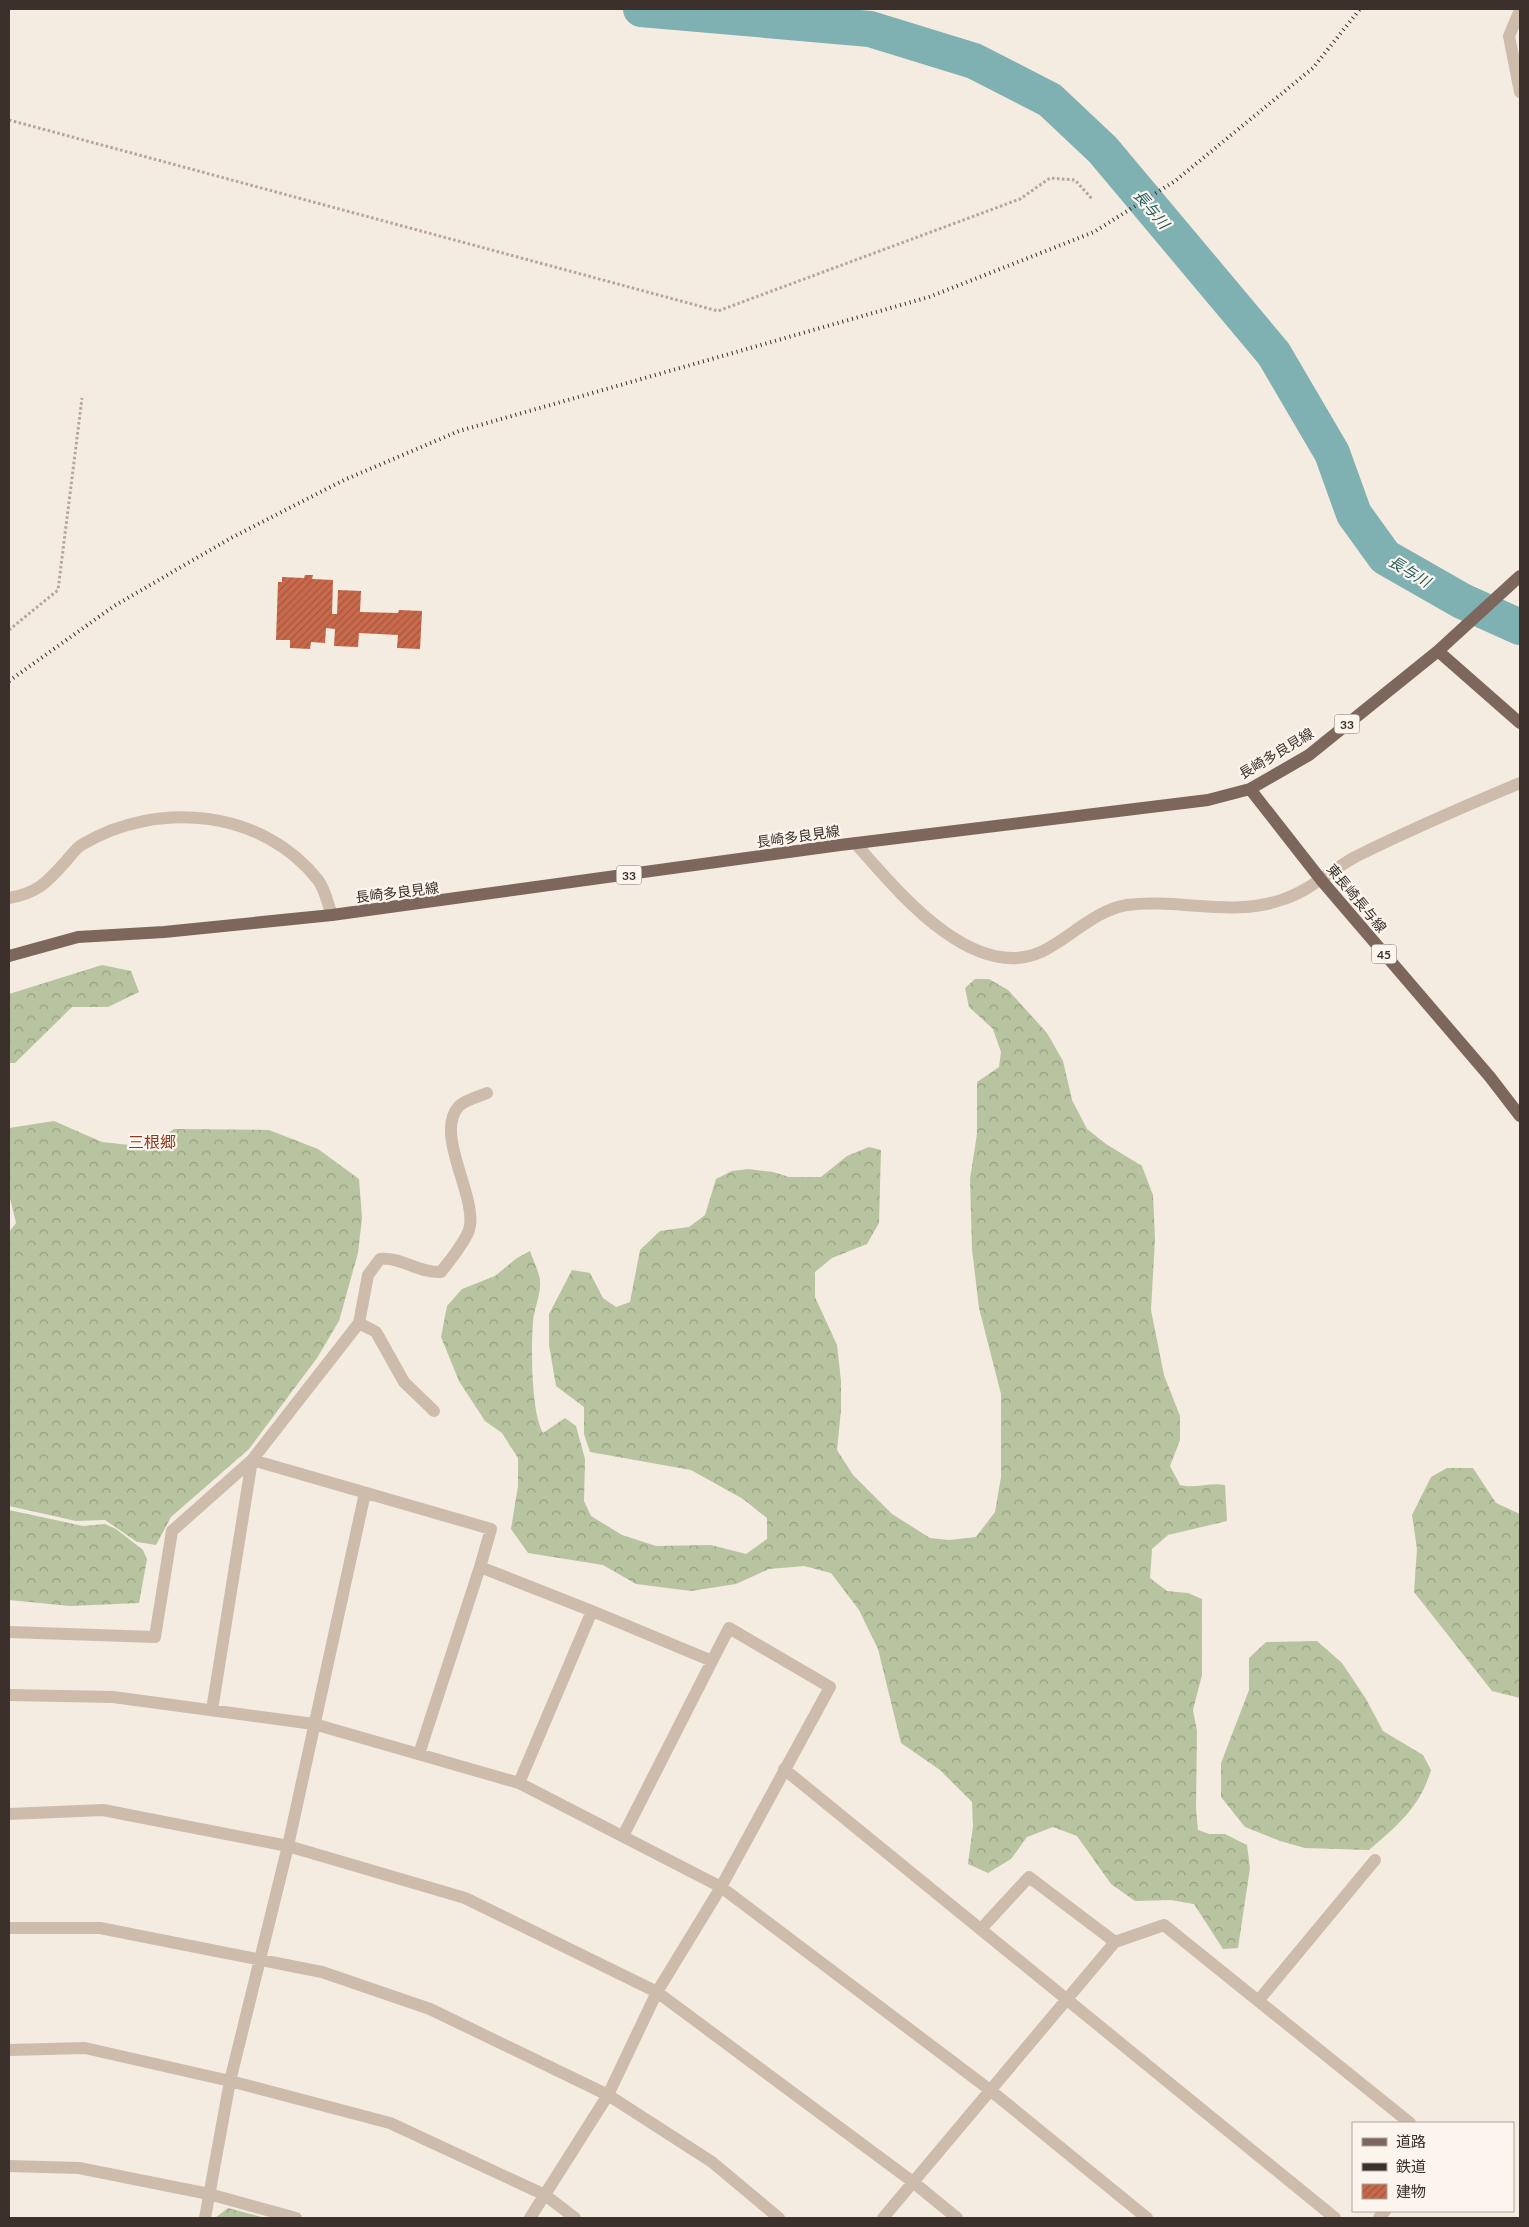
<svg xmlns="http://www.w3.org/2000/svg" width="1529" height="2227" font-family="Lato,'Noto Sans JP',sans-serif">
	<defs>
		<pattern id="forest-crowns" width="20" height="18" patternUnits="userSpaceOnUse" patternTransform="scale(1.25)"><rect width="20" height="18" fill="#b8c4a0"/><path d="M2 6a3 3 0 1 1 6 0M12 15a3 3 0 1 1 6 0" fill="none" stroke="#97a083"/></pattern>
		<pattern id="building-hatch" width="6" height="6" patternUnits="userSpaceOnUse" patternTransform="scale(1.25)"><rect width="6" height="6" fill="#c8694b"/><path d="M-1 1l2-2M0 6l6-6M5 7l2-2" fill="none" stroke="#a4573f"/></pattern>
	</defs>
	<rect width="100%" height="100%" fill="#f4ebe1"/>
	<!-- forest -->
	<path fill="url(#forest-crowns)" d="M 102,965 L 131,971 L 139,992 L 108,1007 L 72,1007 L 15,1063 L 9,1063 L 9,994 Z
		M 975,979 L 989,979 L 1008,990 L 1047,1033 L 1063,1061 L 1072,1100 L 1087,1129 L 1106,1144 L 1142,1166 L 1153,1195 L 1155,1239 L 1151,1310 L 1164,1375 L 1180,1416 L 1180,1440 L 1170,1466 L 1180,1485 C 1195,1489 1209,1482 1225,1485 L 1227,1521 L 1168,1535 L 1152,1549 L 1150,1578 L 1167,1591 L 1188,1593 L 1202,1599 L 1202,1675 L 1193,1710 L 1197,1731 L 1196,1808 L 1198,1830 L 1209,1834 L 1225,1834 L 1247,1845 L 1250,1868 L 1238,1948 L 1223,1949 L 1194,1904 L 1171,1900 L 1135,1901 L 1111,1884 L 1077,1836 L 1053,1827 L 1027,1837 L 1011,1859 L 988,1873 L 968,1864 L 973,1826 L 972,1802 L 940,1770 L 901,1743 L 878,1649 L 859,1610 L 831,1573 L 804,1566 L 769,1569 L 736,1584 L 691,1591 L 636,1584 L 603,1565 L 528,1553 L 511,1529 L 518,1486 L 518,1458 L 502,1433 L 485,1421 L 459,1381 L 441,1337 L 447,1306 L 462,1289 L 495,1276 L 517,1258 L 530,1251 C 533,1260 539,1271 540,1281 C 541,1296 534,1308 533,1322 C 531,1348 531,1412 543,1433 L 565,1418 L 576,1426 L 585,1459 L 584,1501 L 591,1516 L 622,1535 L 656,1546 L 711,1545 L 746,1554 L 767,1539 L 767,1518 L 743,1499 L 691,1470 L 590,1452 L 584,1434 L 584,1407 L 556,1386 L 549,1345 L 549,1314 L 572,1270 L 590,1273 L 603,1298 L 616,1307 L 630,1302 L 640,1250 L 660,1231 L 689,1227 L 705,1215 L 716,1179 L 732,1171 L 748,1169 L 773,1172 L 789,1177 L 821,1177 L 847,1156 L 869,1147 L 881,1150 L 879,1223 L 867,1244 L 832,1258 L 815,1272 L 815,1297 L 837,1345 L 841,1381 L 841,1410 L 837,1450 L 853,1475 L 892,1514 L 930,1538 L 949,1540 L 976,1537 L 995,1512 L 1001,1477 L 1001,1394 L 979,1308 L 972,1249 L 970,1179 L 977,1134 L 977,1082 L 999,1067 L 1001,1052 L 993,1029 L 969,1007 L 965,988 Z
		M 54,1121 L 102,1142 L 147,1147 L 174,1129 L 269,1130 L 318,1149 L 359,1179 L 362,1218 L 358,1253 L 339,1321 L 317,1358 L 249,1449 L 171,1517 L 156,1545 L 137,1542 L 105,1520 L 76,1521 L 9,1506 L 9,1232 L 16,1223 L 9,1194 L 9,1128 Z
		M 1447,1468 L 1473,1468 L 1496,1503 L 1520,1514 L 1520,1698 L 1492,1691 L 1414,1592 L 1417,1549 L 1412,1515 L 1431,1477 Z
		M 9,1510 L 83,1526 L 105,1524 L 116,1529 L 143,1550 L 147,1559 L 139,1603 L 70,1606 L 9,1600 Z
		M 1317,1641 L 1342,1663 L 1366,1699 L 1383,1731 L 1423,1755 L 1431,1770 C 1420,1807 1398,1825 1369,1850 L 1305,1848 L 1280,1841 L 1245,1827 L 1221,1797 L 1221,1763 L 1249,1690 L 1249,1658 L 1266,1642 Z
		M 228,2208 L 265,2218 L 215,2218 Z"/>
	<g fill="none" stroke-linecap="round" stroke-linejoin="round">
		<!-- river -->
		<path stroke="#7fb0b2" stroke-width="36" d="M 641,9 L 870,29 L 974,61 L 1050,100 L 1103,150 L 1274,354 L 1332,453 L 1354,514 L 1385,557 L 1462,601 L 1520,627"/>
	</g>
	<!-- building -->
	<path fill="url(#building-hatch)" d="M 305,575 L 313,575 L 312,579 L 333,580 L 332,614 L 337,614 L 338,590 L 361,591 L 360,612 L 398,613 L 399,610 L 422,611 L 420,649 L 397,648 L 398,635 L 359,633 L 358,647 L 334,646 L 335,629 L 326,628 L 325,643 L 311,642 L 310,649 L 290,648 L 290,640 L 276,640 L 278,582 L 282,582 L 282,577 L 304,578 Z"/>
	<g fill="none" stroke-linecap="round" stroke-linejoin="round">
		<!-- path -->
		<path stroke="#b9a596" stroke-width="3" stroke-dasharray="2.5 2.5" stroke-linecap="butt" d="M 9,120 L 718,311 L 1020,199 L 1050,178 L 1075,180 L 1093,200
			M 9,630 L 58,590 L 82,398"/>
		<!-- minor -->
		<path stroke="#cdbbac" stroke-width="12" d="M 1520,10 L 1509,36 L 1520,92
			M 855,843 C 896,889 971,983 1041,952 C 1069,939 1095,910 1127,905 C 1179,898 1233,918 1284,899 C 1311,890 1331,870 1355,857 C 1409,830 1465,806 1520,783
			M 9,898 C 39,893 48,881 67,860 C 72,854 77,847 83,844 C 158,800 262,809 318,880 C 325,889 328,905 332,915
			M 359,1323 L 376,1332 L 404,1382 L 434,1411
			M 9,1632 L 155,1637 L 172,1531 L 252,1460 L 491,1529 L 480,1567 L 592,1611 L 712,1661 L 729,1628 L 830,1687 L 721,1887 L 657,1992 L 608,2095 L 530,2218
			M 9,1695 L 113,1697 L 314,1724 L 519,1783 L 721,1887 L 990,2090 L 1147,2218
			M 212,1710 L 252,1460 L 359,1323 L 368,1275 L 380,1259 C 402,1257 418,1273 441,1272 C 450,1260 464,1244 469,1230 C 479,1198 433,1134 459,1106 C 465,1100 480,1096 487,1093
			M 419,1754 L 480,1567
			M 784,1769 L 1335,2218
			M 519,1783 L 592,1611
			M 9,1814 L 103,1810 L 288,1846 L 465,1898 L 657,1992 L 913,2182 L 957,2218
			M 623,1836 L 712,1661
			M 9,1928 L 100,1928 L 322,1972 L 430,2009 L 608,2095 L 712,2162 L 779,2218
			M 981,1929 L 1029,1877 L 1115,1942
			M 1258,2001 L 1375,1860
			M 9,2050 L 85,2048 L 230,2081 L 390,2123 L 545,2195 L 575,2218
			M 9,2166 L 79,2168 L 209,2194 L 296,2218
			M 205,2218 L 230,2081 L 288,1846 L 365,1493
			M 883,2218 L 1115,1942 L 1164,1925 L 1410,2123
			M 1379,2218 L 1385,2211"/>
		<!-- major -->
		<path stroke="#7d675c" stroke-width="12" d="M 1438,651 L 1520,723
			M 1250,789 L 1322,881 L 1490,1077 L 1520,1116
			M 9,956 L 78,937 L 164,932 L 332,915 L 840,845 L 1208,800 L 1250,789 L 1309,755 L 1438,651 L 1520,576"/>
		<!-- rail -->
		<path stroke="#3b302b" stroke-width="4" stroke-dasharray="1 4" stroke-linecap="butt" d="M 9,681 L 114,606 L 231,538 L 344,480 L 459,431 L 929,297 L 1094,232 L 1175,181 L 1313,68 L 1360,9"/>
	</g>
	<g text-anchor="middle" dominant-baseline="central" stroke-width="4.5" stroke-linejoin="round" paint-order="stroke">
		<!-- shield labels -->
		<g fill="#fbf5ee" stroke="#756b66" stroke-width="1">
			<rect x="1334.5" y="714.5" width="25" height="19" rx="4"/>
			<rect x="616.5" y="865.5" width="25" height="19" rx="4"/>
			<rect x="1371.5" y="944.5" width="25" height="19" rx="4"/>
		</g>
		<g font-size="12" font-weight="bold" fill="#3b302b">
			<text x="1347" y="724">33</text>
			<text x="629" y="875">33</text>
			<text x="1384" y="954">45</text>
		</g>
		<!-- street labels -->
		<g font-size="14" fill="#3b302b" stroke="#fbf5ee">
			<text transform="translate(1276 753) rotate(-31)">長崎多良見線</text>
			<text transform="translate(798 836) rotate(-8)">長崎多良見線</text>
			<text transform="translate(397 892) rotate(-7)">長崎多良見線</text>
			<text transform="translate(1357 898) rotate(50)">東長崎長与線</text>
		</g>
		<!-- water labels -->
		<g font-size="15" font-style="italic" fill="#1f5a5e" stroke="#fbf5ee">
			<text transform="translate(1152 209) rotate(50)">長与川</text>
			<text transform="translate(1410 571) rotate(31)">長与川</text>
		</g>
		<!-- quarter labels -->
		<g font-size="16" fill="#8c3b22" stroke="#fbf5ee">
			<text x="152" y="1141">三根郷</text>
		</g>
	</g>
	<!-- border -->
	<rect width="1529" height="2227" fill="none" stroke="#3b302b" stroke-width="20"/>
	<!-- legend -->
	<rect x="1352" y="2122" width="162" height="90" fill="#fbf5ee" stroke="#aea6a0"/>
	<rect x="1362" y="2138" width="25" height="8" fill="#7d675c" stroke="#aea6a0"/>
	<text x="1396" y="2147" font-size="15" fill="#3b302b">道路</text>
	<rect x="1362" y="2163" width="25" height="8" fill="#3b302b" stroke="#aea6a0"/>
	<text x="1396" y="2172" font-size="15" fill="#3b302b">鉄道</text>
	<rect x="1362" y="2184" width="25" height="15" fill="url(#building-hatch)" stroke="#aea6a0"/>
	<text x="1396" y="2197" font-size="15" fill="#3b302b">建物</text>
</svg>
